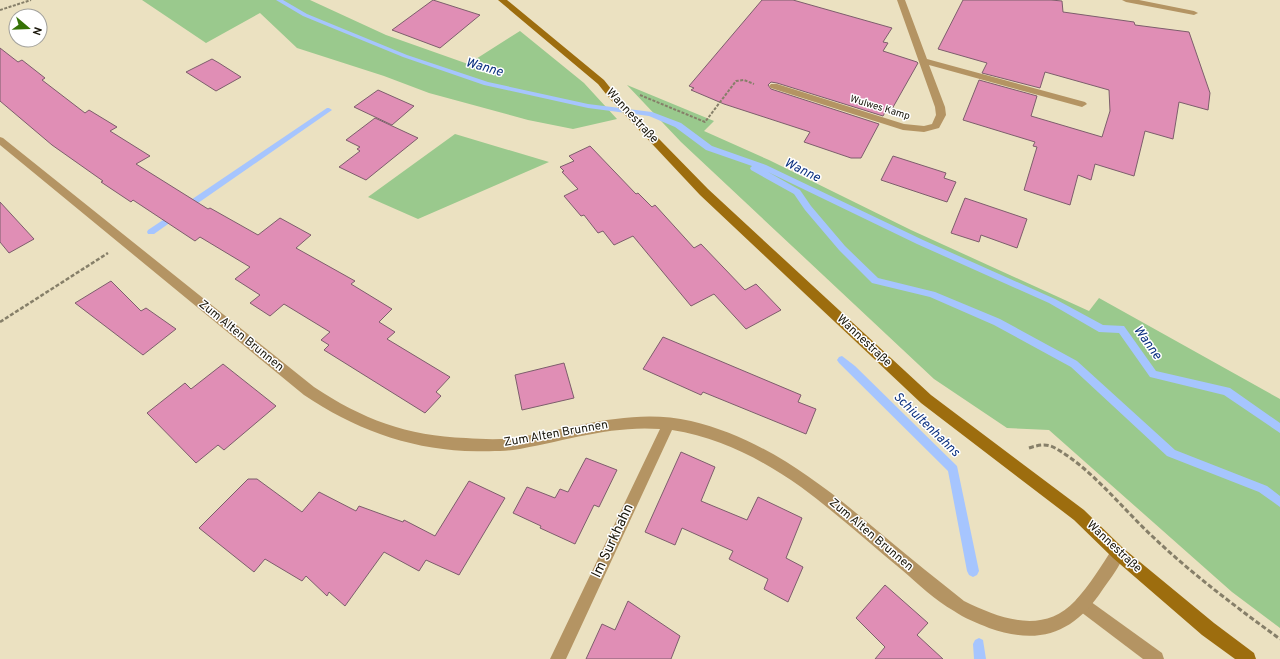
<svg xmlns="http://www.w3.org/2000/svg" width="1280" height="659" font-family="Overpass,sans-serif">
	<rect width="100%" height="100%" fill="#ebe1c1"/>
	<!-- green -->
	<path fill="#9ac98d" d="M 142,0 L 310,0 L 386,35 L 468,64 L 520,31 L 584,83 L 617,119 L 573,129 L 528,120 L 429,93 L 384,76 L 297,48 L 260,13 L 206,43 Z
		M 627,85 L 714,121 L 704,131 L 769,160 L 911,230 L 1089,311 L 1099,298 L 1280,399 L 1280,628 L 1232,592 L 1049,430 L 1007,428 L 934,379 L 681,142 Z
		M 455,134 L 549,162 L 418,219 L 368,197 Z"/>
	<g fill="none" stroke-linecap="round" stroke-linejoin="round">
		<!-- stream -->
		<path fill="#a6c5fe" fill-rule="evenodd" d="M 276,0 L 283,0 L 307,14 L 407,55 L 488,82 L 588,104 L 652,112 L 681,123 L 712,146 L 766,165 L 923,240 L 1055,299 L 1103,325 L 1124,326 L 1156,371 L 1230,388 L 1280,423 L 1280,433 L 1224,395 L 1150,377 L 1119,333 L 1099,332 L 1049,303 L 917,244 L 768,172 L 800,190 L 811,206 L 845,246 L 878,278 L 935,292 L 1000,319 L 1077,361 L 1175,450 L 1267,486 L 1280,496 L 1280,507 L 1259,492 L 1167,456 L 1071,367 L 994,325 L 930,297 L 872,283 L 839,250 L 805,210 L 794,194 L 751,170 L 750,168 L 752,166 L 706,150 L 675,127 L 649,116 L 588,108 L 484,85 L 403,57 L 303,16 Z
			M 327,108 L 329,108 L 332,110 L 188,210 L 182,210 L 181,208 L 182,206 Z
			M 175,212 L 178,213 L 179,215 L 178,217 L 154,234 L 148,234 L 147,232 L 148,230 Z
			M 842,356 L 855,366 L 957,466 L 979,571 L 977,575 L 973,577 L 969,575 L 967,571 L 948,471 L 839,363 L 837,360 L 839,357 Z
			M 979,638 L 983,640 L 986,659 L 974,659 L 973,644 L 975,640 Z"/>
	</g>
	<!-- building -->
	<path fill="#e08eb5" stroke="#7d5e6c" d="M 433,0 L 480,15 L 440,48 L 392,30 Z
		M 762,0 L 793,0 L 892,28 L 883,42 L 888,43 L 883,51 L 917,62 L 918,63 L 892,109 L 888,107 L 883,116 L 777,83 L 771,82 L 768,85 L 771,89 L 879,124 L 861,158 L 851,158 L 804,142 L 810,132 L 724,104 L 691,90 L 694,88 L 689,86 Z
		M 963,0 L 1051,0 L 1062,1 L 1063,12 L 1134,22 L 1135,25 L 1189,32 L 1210,93 L 1208,110 L 1179,102 L 1173,139 L 1145,131 L 1134,176 L 1095,164 L 1091,180 L 1078,175 L 1070,205 L 1024,190 L 1037,147 L 1033,146 L 1035,142 L 963,120 L 979,80 L 1037,96 L 1031,116 L 1102,137 L 1110,111 L 1109,90 L 1045,72 L 1040,88 L 982,73 L 987,63 L 938,49 Z
		M 0,48 L 18,62 L 22,60 L 45,78 L 42,80 L 85,113 L 89,110 L 117,127 L 110,131 L 150,156 L 136,164 L 208,209 L 210,208 L 258,235 L 280,218 L 311,235 L 296,248 L 355,281 L 351,284 L 392,309 L 379,322 L 395,332 L 387,339 L 450,377 L 436,392 L 441,396 L 425,413 L 324,350 L 329,345 L 321,340 L 330,332 L 284,304 L 270,316 L 250,303 L 260,295 L 235,279 L 250,267 L 200,237 L 195,241 L 133,200 L 131,202 L 101,182 L 103,181 L 52,145 L 0,101 Z
		M 212,59 L 219,63 L 241,77 L 216,91 L 186,72 Z
		M 378,90 L 414,106 L 392,125 L 354,107 Z
		M 375,118 L 418,138 L 366,180 L 339,167 L 360,151 L 357,149 L 360,147 L 346,140 Z
		M 590,146 L 636,194 L 638,193 L 652,207 L 655,205 L 694,248 L 701,244 L 745,290 L 756,284 L 781,310 L 746,329 L 714,294 L 691,306 L 633,236 L 614,245 L 603,231 L 598,233 L 584,215 L 581,216 L 564,196 L 578,189 L 562,172 L 564,171 L 560,167 L 574,161 L 569,156 Z
		M 893,156 L 946,173 L 944,178 L 956,182 L 947,202 L 881,180 Z
		M 965,198 L 1027,219 L 1017,248 L 981,235 L 979,242 L 951,233 Z
		M 0,202 L 34,239 L 9,253 L 0,242 Z
		M 111,281 L 141,311 L 146,308 L 176,329 L 143,355 L 75,303 Z
		M 663,337 L 801,395 L 798,402 L 816,409 L 806,434 L 703,392 L 701,395 L 643,369 Z
		M 564,363 L 574,398 L 522,410 L 515,375 Z
		M 223,364 L 276,406 L 224,450 L 218,445 L 196,463 L 147,413 L 185,383 L 191,389 Z
		M 681,452 L 715,467 L 701,501 L 747,520 L 758,497 L 802,518 L 786,558 L 803,567 L 788,602 L 764,589 L 768,579 L 729,559 L 733,551 L 682,528 L 675,545 L 645,532 Z
		M 586,458 L 617,470 L 599,507 L 594,505 L 575,544 L 540,528 L 541,526 L 513,513 L 527,487 L 555,498 L 560,489 L 568,492 Z
		M 248,479 L 257,479 L 302,512 L 319,492 L 356,511 L 359,506 L 403,522 L 404,520 L 435,536 L 469,481 L 505,498 L 459,575 L 426,560 L 419,571 L 384,552 L 345,606 L 329,592 L 327,596 L 306,576 L 302,581 L 265,559 L 254,572 L 199,528 Z
		M 885,585 L 928,623 L 917,635 L 943,659 L 875,659 L 885,647 L 856,618 Z
		M 628,601 L 680,636 L 671,659 L 586,659 L 602,624 L 615,630 Z"/>
	<g fill="none" stroke-linecap="round" stroke-linejoin="round">
		<!-- path-far2 -->
		<path stroke="#867f69" stroke-width="2" stroke-dasharray="3 1.5" stroke-linecap="butt" d="M 0,10 L 31,0
			M 640,95 L 705,122 L 736,81 L 744,80 L 754,84"/>
		<!-- path-far1 -->
		<path stroke="#867f69" stroke-width="2.5" stroke-dasharray="4 2" stroke-linecap="butt" d="M 0,322 L 108,253"/>
		<!-- path -->
		<path stroke="#867f69" stroke-width="3" stroke-dasharray="5 2.5" stroke-linecap="butt" d="M 1029,448 C 1038,445 1047,443 1055,448 C 1091,468 1122,508 1152,536 C 1192,574 1236,607 1280,639"/>
		<!-- lane -->
		<path fill="#b49463" fill-rule="evenodd" d="M 1082,596 L 1087,599 L 1162,653 L 1164,659 L 1143,659 L 1077,609 L 1074,604 L 1077,599 Z"/>
		<!-- street -->
		<path fill="#b49463" fill-rule="evenodd" d="M 897,0 L 905,0 L 927,59 L 1085,102 L 1087,104 L 1082,107 L 929,65 L 945,107 L 946,115 L 939,128 L 924,132 L 903,130 L 771,88 L 769,86 L 771,84 L 777,84 L 904,124 L 924,126 L 932,124 L 936,115 L 935,107 Z
			M 1122,0 L 1139,0 L 1194,11 L 1198,13 L 1194,15 L 1126,2 Z
			M 0,137 L 3,138 L 314,387 C 362,419 407,436 466,438 C 481,439 497,440 513,438 C 572,429 631,407 691,421 C 767,439 827,488 885,537 C 911,559 938,580 964,601 C 1001,619 1043,635 1075,601 C 1090,585 1101,566 1113,548 L 1118,546 L 1123,548 L 1125,553 C 1120,566 1111,578 1103,589 C 1074,633 1040,646 989,628 C 977,623 964,618 954,611 C 935,600 918,584 902,570 C 868,542 836,513 801,487 C 761,459 721,438 672,430 L 566,659 L 550,659 L 660,429 C 610,425 562,442 513,450 C 498,452 481,451 465,451 C 406,448 353,428 304,395 L 0,145 Z"/>
		<!-- secondary -->
		<path fill="#9d6d0e" fill-rule="evenodd" d="M 498,0 L 507,0 L 604,80 L 616,95 L 708,189 L 931,395 L 1084,510 L 1123,548 L 1214,623 L 1254,653 L 1256,659 L 1235,659 L 1202,635 L 1113,558 L 1074,520 L 921,403 L 700,195 L 610,99 L 598,84 Z"/>
	</g>
	<g text-anchor="middle" dominant-baseline="central" stroke-width="3" stroke-linejoin="round" paint-order="stroke">
		<!-- far-street labels -->
		<g font-size="10" fill="#19160a" stroke="#fff">
			<text transform="translate(880 108) rotate(17)">Wulwes Kamp</text>
		</g>
		<!-- street labels -->
		<g font-size="12" fill="#19160a" stroke="#fff">
			<text transform="translate(632 116) rotate(47)">Wannestraße</text>
			<text transform="translate(241 336) rotate(39)">Zum Alten Brunnen</text>
			<text transform="translate(864 341) rotate(43)">Wannestraße</text>
			<text transform="translate(556 434) rotate(-10)">Zum Alten Brunnen</text>
			<text transform="translate(871 535) rotate(40)">Zum Alten Brunnen</text>
			<text transform="translate(1114 547) rotate(43)">Wannestraße</text>
		</g>
		<!-- water labels -->
		<g font-size="13" font-style="italic" fill="#0c3180" stroke="#fff">
			<text transform="translate(484 68) rotate(16)">Wanne</text>
			<text transform="translate(802 171) rotate(26)">Wanne</text>
			<text transform="translate(1147 343) rotate(54)">Wanne</text>
			<text transform="translate(926 425) rotate(44)">Schiultenhahns</text>
		</g>
		<!-- near-street labels -->
		<g font-size="14" fill="#19160a" stroke="#fff">
			<text transform="translate(613 541) rotate(-65)">Im Surkhahn</text>
		</g>
	</g>
	<!-- north arrow -->
	<g transform="translate(28 28) rotate(109)"><circle r="19" fill="#ffffff" stroke="#a3a29d"/>
	<path d="M0-3L7 15L0 10L-7 15Z" fill="#357206"/>
	<text y="-6" font-size="11" font-weight="bold" text-anchor="middle" fill="#19160a">N</text>
	</g>
</svg>
